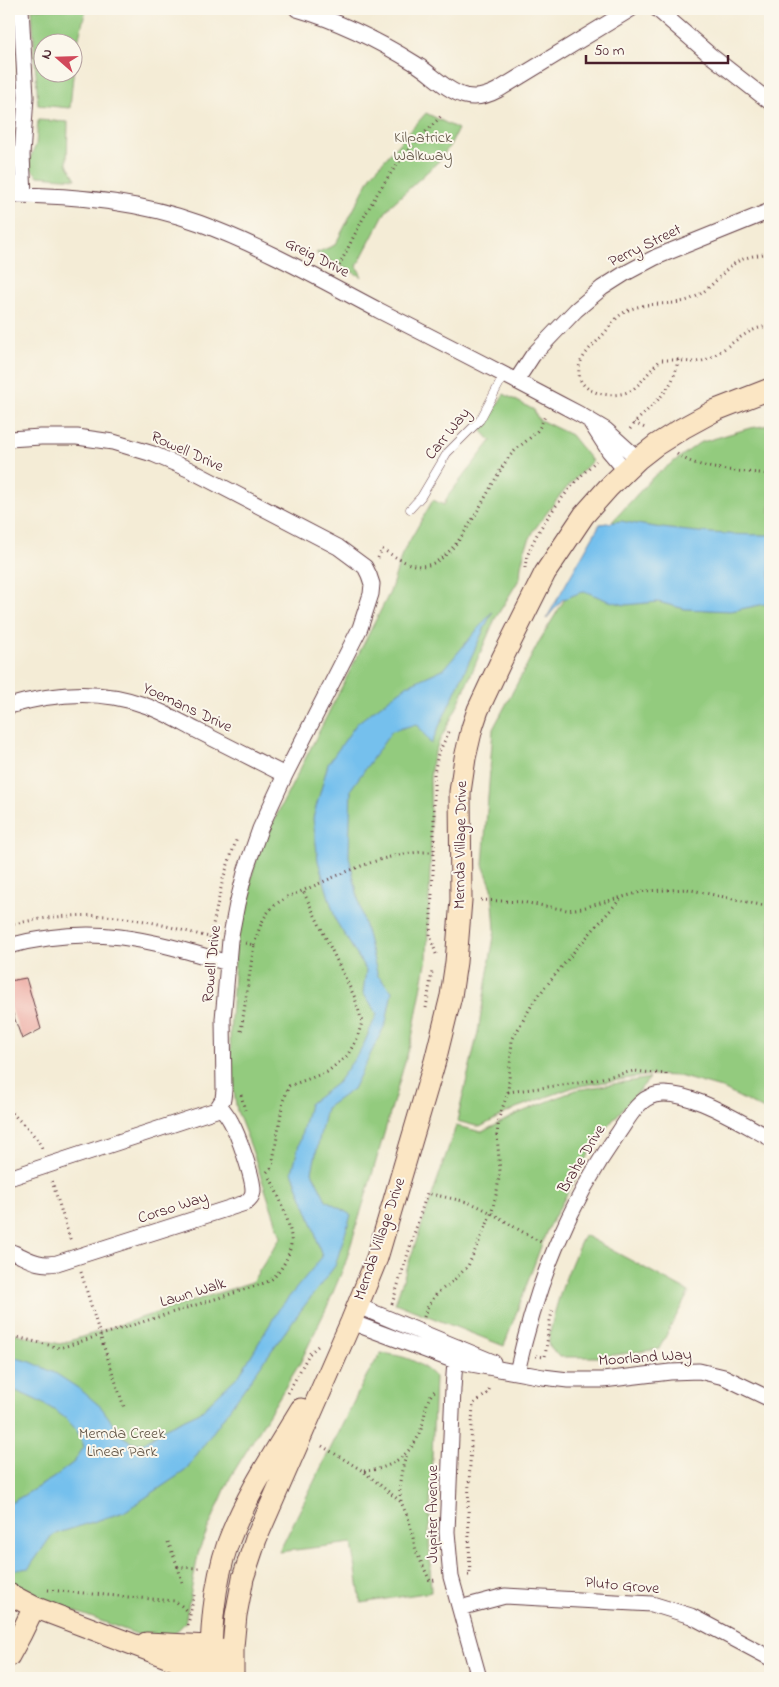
<svg xmlns="http://www.w3.org/2000/svg" width="779" height="1687" font-family="'Indie Flower',sans-serif">
	<rect width="100%" height="100%" fill="#fbf7ec"/>
	<filter id="ink" filterUnits="userSpaceOnUse"><feTurbulence type="fractalNoise" baseFrequency=".02" numOctaves="2"/><feDisplacementMap in="SourceGraphic" scale="10" xChannelSelector="R" yChannelSelector="G"/><feConvolveMatrix kernelMatrix="1 2 1 2 8 2 1 2 1" color-interpolation-filters="sRGB"/></filter>
	<filter id="wash" filterUnits="userSpaceOnUse"><feTurbulence type="fractalNoise" baseFrequency=".0096" numOctaves="4" result="noise"/><feDisplacementMap in="SourceGraphic" scale="20" xChannelSelector="R" yChannelSelector="G"/><feGaussianBlur stdDeviation="1.12" result="paint"/><feColorMatrix in="noise" values="0 0 0 0 0 0 0 0 0 0 0 0 0 0 0 0 0 1.4 0 .05"/><feComposite in="paint" operator="in"/></filter>
	<g filter="url(#wash)">
		<rect width="100%" height="100%" fill="#f4ecd6"/>
		<!-- green -->
		<path fill="#93cb7e" stroke="#6e7554" fill-rule="evenodd" d="M 32,9 L 86,9 L 75,54 L 70,108 L 38,105 ZM 72,42 L 72,72 L 42,72 L 42,42 Z
			M 426,113 L 458,129 L 450,145 L 440,160 L 390,206 L 383,216 L 357,266 L 362,277 L 316,253 L 335,245 L 372,174 Z
			M 38,120 L 68,122 L 67,164 L 76,179 L 38,176 L 30,168 L 30,158 L 36,145 Z
			M 504,394 L 534,410 L 538,419 L 571,435 L 592,461 L 561,494 L 534,530 L 525,549 L 521,566 L 520,578 L 495,619 L 456,709 L 439,742 L 432,760 L 430,779 L 431,842 L 427,958 L 412,1038 L 374,1168 L 345,1264 L 326,1309 L 300,1363 L 230,1478 L 199,1550 L 185,1623 L 172,1636 L 142,1636 L 27,1594 L 9,1581 L 9,1332 L 60,1344 L 252,1282 L 281,1237 L 251,1147 L 237,1111 L 231,1074 L 230,1032 L 236,947 L 241,917 L 256,860 L 266,836 L 390,592 L 402,554 L 433,500 L 444,505 L 448,496 L 491,441 L 481,430 Z
			M 770,425 L 770,1113 L 721,1088 L 679,1076 L 650,1075 L 574,1087 L 516,1108 L 480,1127 L 457,1121 L 478,1032 L 495,930 L 492,888 L 483,865 L 493,729 L 540,640 L 611,523 L 653,477 L 699,443 L 750,428 Z
			M 650,1078 L 599,1136 L 547,1230 L 504,1346 L 395,1303 L 456,1126 L 482,1132 L 517,1114 L 576,1090 Z
			M 584,1235 L 689,1292 L 659,1349 L 599,1357 L 559,1357 L 548,1344 C 554,1306 567,1271 584,1235 Z
			M 381,1353 C 405,1356 418,1360 435,1377 L 429,1536 L 431,1592 L 361,1603 L 352,1543 L 279,1552 L 367,1375 Z"/>
		<!-- water -->
		<path fill="#74c0ed" stroke="#5f708c" d="M 621,521 C 670,531 720,535 770,535 L 770,603 L 731,611 L 685,609 L 658,602 L 625,605 L 606,600 L 584,591 L 562,600 L 546,619 L 600,524 Z
			M 492,612 L 431,744 L 417,724 L 392,731 L 351,789 L 349,856 L 361,911 L 378,976 L 392,991 L 386,1023 L 353,1089 L 326,1108 L 312,1172 L 326,1200 L 351,1215 L 335,1266 L 295,1318 L 185,1471 L 124,1512 L 52,1535 L 29,1568 L 9,1571 L 9,1504 L 53,1478 L 74,1462 L 84,1447 C 76,1415 37,1400 9,1388 L 9,1356 L 31,1362 L 55,1373 L 81,1390 L 101,1407 L 122,1436 L 133,1443 L 143,1443 L 166,1428 L 200,1412 L 240,1374 L 279,1309 L 322,1257 L 312,1223 L 292,1172 L 309,1104 L 338,1082 L 362,1048 L 377,1014 L 363,993 L 366,970 L 336,921 L 318,861 L 313,818 L 328,764 L 357,723 L 408,685 L 445,668 Z"/>
		<g id="blocks">
			<!-- building -->
			<path fill="#eca39b" d="M 26,978 L 41,1029 L 22,1039 L 9,1003 L 9,981 Z"/>
		</g>
	</g>
	<g filter="url(#ink)">
		<use href="#blocks" fill-opacity="0" stroke="#643e45" stroke-width="1"/>
		<g fill="none" stroke-linecap="round" stroke-linejoin="round">
			<defs>
				<path id="lane" d="M 410,509 L 421,497 L 447,453 L 480,420 L 504,375"/>
				<path id="street" d="M 21,9 L 26,97 L 22,155 L 24,195
					M 297,9 C 339,21 379,41 416,64 C 432,74 447,91 465,96 C 477,99 487,96 498,90 L 631,9
					M 657,9 L 710,55 L 770,102
					M 9,195 C 73,195 138,201 199,223 C 262,246 321,280 380,311 C 447,345 513,379 579,414 L 606,430 L 638,459
					M 516,381 L 533,355 L 576,310 L 602,288 L 624,274 L 656,257 L 770,211
					M 591,423 L 609,451 L 626,471
					M 9,439 L 41,437 L 77,437 L 113,442 L 153,454 L 188,469 L 338,547 L 365,567 L 369,575 L 372,584 L 371,594 L 360,628 L 285,775 L 260,829 L 246,869 L 237,904 L 230,940 L 223,1019 L 224,1090 L 223,1099 L 216,1110 L 9,1178
					M 9,706 C 53,693 100,689 144,705 C 162,711 179,721 196,730 C 226,745 255,760 285,775
					M 9,946 C 93,923 147,939 228,963
					M 9,1251 C 27,1257 35,1267 57,1263 L 245,1203 C 250,1199 253,1196 253,1190 C 253,1177 238,1134 231,1122 C 228,1116 224,1111 220,1106
					M 358,1306 L 493,1362
					M 351,1322 L 455,1361 L 543,1377 L 568,1380 L 603,1380 L 670,1372 L 699,1371 L 724,1377 L 770,1399
					M 458,1347 L 455,1361 L 453,1389 L 447,1532 L 451,1577 L 479,1678
					M 517,1372 C 537,1283 566,1208 619,1132 C 628,1119 638,1099 655,1095 C 686,1087 743,1124 770,1138
					M 460,1608 L 505,1596 L 652,1604 L 691,1616 L 770,1658"/>
				<path id="secondary" d="M 9,1594 L 34,1607 L 185,1664 L 210,1666 L 224,1661
					M 146,1643 L 210,1646 L 222,1651
					M 9,1656 L 21,1634 L 34,1607
					M 210,1678 C 211,1633 213,1586 228,1543 C 246,1495 275,1452 301,1409
					M 233,1678 L 233,1647 L 236,1615 L 243,1578 L 256,1539 L 351,1322 L 377,1258 L 435,1061 L 451,996 L 456,962 L 461,900 L 460,792 L 465,758 L 472,728 L 478,710 L 500,663 L 545,573 L 584,515 L 608,488 L 638,459 L 656,445 L 683,428 L 716,410 L 770,389"/>
			</defs>
			<!-- lane casing -->
			<use href="#lane" stroke="#643e45" stroke-width="9"/>
			<!-- street casing -->
			<use href="#street" stroke="#643e45" stroke-width="17"/>
			<!-- secondary casing -->
			<use href="#secondary" stroke="#643e45" stroke-width="23"/>
			<!-- path -->
			<path stroke="#643e45" stroke-width="3" stroke-dasharray="1 4" stroke-linecap="butt" d="M 337,270 C 355,234 372,198 396,166 C 410,147 427,131 443,114
				M 678,360 L 661,360 C 650,369 643,382 632,390 C 615,400 576,395 579,369 C 579,363 583,357 587,352 C 590,347 596,343 600,338 C 608,330 614,319 623,313 C 646,299 673,308 693,298 C 711,290 721,272 737,262 C 747,256 759,255 770,253
				M 634,423 L 645,428
				M 630,429 C 641,414 658,403 668,387 C 674,379 676,370 678,360 C 687,362 697,363 705,360 C 727,351 745,327 770,326
				M 677,454 C 699,471 743,471 770,474
				M 769,473 L 770,459
				M 378,558 L 382,549 C 396,557 411,569 428,565 C 461,557 489,484 509,457 C 517,447 529,440 537,431 C 541,426 543,420 546,414
				M 525,568 C 527,536 573,482 596,461
				M 481,900 L 522,902 L 567,910 L 582,908 L 645,891 L 687,889 L 770,907
				M 9,925 C 53,915 94,912 139,920 C 164,924 189,933 214,938
				M 210,938 L 223,879 L 237,838
				M 254,945 C 261,922 265,909 287,897 C 334,879 382,850 434,852
				M 436,954 L 430,935 L 434,852 L 434,774 L 438,754 L 449,732
				M 426,1008 L 432,972
				M 241,1031 L 254,945 L 245,943
				M 508,1092 L 578,1083 L 634,1071 L 666,1074 L 666,1079
				M 241,1095 L 245,1110
				M 9,1109 C 20,1123 38,1135 43,1151
				M 267,1172 L 272,1167 L 283,1101 L 289,1086 L 327,1072 L 347,1056 L 357,1039 L 362,1022 L 355,998 L 303,891
				M 52,1181 L 71,1242
				M 81,1272 L 100,1335 L 124,1407
				M 392,1304 L 427,1193 C 442,1197 458,1199 473,1204 C 497,1214 518,1231 541,1242
				M 424,1317 L 427,1308 L 437,1293 L 452,1282 L 468,1266 L 491,1215 L 497,1191 L 500,1171 L 497,1135 L 499,1118 L 508,1092 L 512,1040 L 534,1001 L 577,948 L 622,897
				M 9,1335 L 60,1348 L 256,1286 C 261,1284 269,1282 273,1278 C 283,1269 293,1250 291,1236 C 288,1216 278,1195 270,1177
				M 536,1356 L 545,1357 L 550,1321 L 553,1308
				M 288,1393 L 309,1354 L 318,1346
				M 322,1446 L 363,1471 L 401,1502 L 409,1520 L 416,1551 L 430,1581 L 435,1580
				M 364,1471 C 391,1470 415,1452 422,1426 C 426,1413 425,1398 436,1390
				M 401,1501 C 398,1483 401,1471 407,1454
				M 168,1542 L 178,1567
				M 468,1575 L 470,1575 L 468,1505 L 473,1404 L 488,1393 L 490,1387
				M 182,1582 L 178,1567 L 200,1568
				M 48,1590 L 175,1601 L 183,1607 L 189,1614
				M 188,1625 L 194,1595"/>
			<!-- lane -->
			<use href="#lane" stroke="#fff" stroke-width="8"/>
			<!-- street -->
			<use href="#street" stroke="#fff" stroke-width="15"/>
			<!-- secondary -->
			<use href="#secondary" stroke="#fbe6c4" stroke-width="21"/>
		</g>
	</g>
	<g text-anchor="middle" dominant-baseline="central" stroke-width="4" stroke-linejoin="round" paint-order="stroke">
		<!-- park labels -->
		<g font-size="16" fill="#605344" stroke="#fbf7ec">
			<text x="423" y="138">Kilpatrick<tspan x="423" dy="18">Walkway</tspan></text>
			<text x="122" y="1434">Mernda Creek<tspan x="122" dy="18">Linear Park</tspan></text>
		</g>
		<!-- street labels -->
		<g font-size="16" fill="#4a1f2b" stroke="#fbf7ec">
			<text transform="translate(645 246) rotate(-26)">Perry Street</text>
			<text transform="translate(317 258) rotate(27)">Greig Drive</text>
			<text transform="translate(448 434) rotate(-51)">Carr Way</text>
			<text transform="translate(187 452) rotate(24)">Rowell Drive</text>
			<text transform="translate(187 708) rotate(25)">Yoemans Drive</text>
			<text transform="translate(461 845) rotate(-89)">Mernda Village Drive</text>
			<text transform="translate(212 964) rotate(-84)">Rowell Drive</text>
			<text transform="translate(582 1159) rotate(-59)">Brahe Drive</text>
			<text transform="translate(173 1208) rotate(-18)">Corso Way</text>
			<text transform="translate(380 1239) rotate(-71)">Mernda Village Drive</text>
			<text transform="translate(193 1293) rotate(-17)">Lawn Walk</text>
			<text transform="translate(645 1358) rotate(-4)">Moorland Way</text>
			<text transform="translate(433 1514) rotate(-90)">Jupiter Avenue</text>
			<text transform="translate(622 1586) rotate(5)">Pluto Grove</text>
		</g>
	</g>
	<!-- margin -->
	<rect width="779" height="1687" fill="none" stroke="#fbf7ec" stroke-width="30"/>
	<!-- north arrow -->
	<g transform="translate(58 58) rotate(290)"><circle r="24" fill="#fbf7ec" stroke="#b4a19f"/>
	<path d="M0-4L9 19L0 12L-9 19Z" fill="#d1495b"/>
	<text y="-8" font-size="14" font-weight="bold" text-anchor="middle" fill="#4a1f2b">N</text>
	</g>
	<!-- scale -->
	<path d="M586 55v8h142v-8" fill="none" stroke="#4a1f2b" stroke-width="2.5"/>
	<text x="594" y="55" font-size="15" fill="#4a1f2b" stroke="#fbf7ec" stroke-width="4" paint-order="stroke">50 m</text>
</svg>
